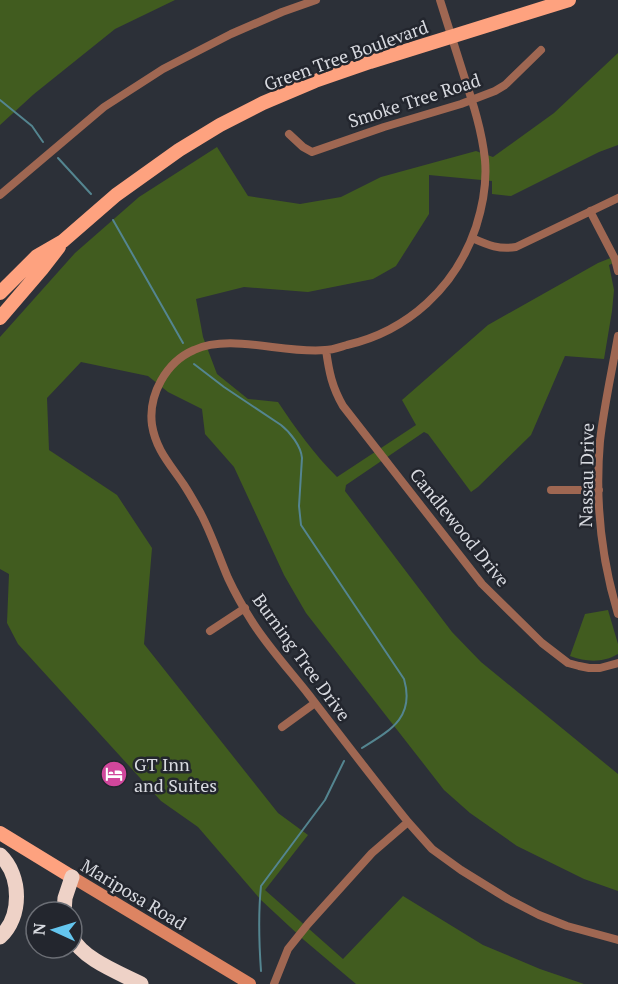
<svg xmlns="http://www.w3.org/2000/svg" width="618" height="984" font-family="'PT Serif',serif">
	<rect width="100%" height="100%" fill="#2c3038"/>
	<!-- green -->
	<path fill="#415c1f" d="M 0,0 L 175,0 L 115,29 L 34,94 L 0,125 Z
		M 618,53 L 618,145 L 599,152 L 511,196 L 492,194 L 492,181 L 429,175 L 429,214 L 396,266 L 373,279 L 308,292 L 244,287 L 196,299 L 203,337 L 217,374 L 248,399 L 278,402 C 296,429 314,454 337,477 L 416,425 L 402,400 L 488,325 L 598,263 L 618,255 L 618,261 L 609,265 L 614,290 L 612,311 L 604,359 L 565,356 L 531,435 L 478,487 L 471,492 L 428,434 L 424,432 L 346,485 L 345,491 L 452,632 L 481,662 L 618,774 L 618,891 L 584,879 L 517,846 L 470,813 L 444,790 L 306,613 L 284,575 L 234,467 L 205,434 L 202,409 L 168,392 L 148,376 L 81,362 L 47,398 L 49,450 L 117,495 L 152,548 L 144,644 L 278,813 L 308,835 L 265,890 L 343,959 L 403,896 L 483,945 L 540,969 L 584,984 L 356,984 L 304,940 L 261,900 L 198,827 L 161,801 L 18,644 L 7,623 L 9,574 L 0,569 L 0,337 L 75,253 L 139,197 L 217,147 L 248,196 L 300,204 L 341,197 L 381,177 L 476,151 L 493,157 L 554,113 Z
		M 608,610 L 618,644 L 618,654 C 603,663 586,662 570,656 L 585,614 Z"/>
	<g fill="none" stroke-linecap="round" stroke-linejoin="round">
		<!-- stream -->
		<path stroke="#548590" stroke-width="2" d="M 0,100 L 32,126 L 43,142
			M 58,158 L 91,194
			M 113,220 L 183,343
			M 194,364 L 224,387 L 281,425 C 290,432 301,446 302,458 L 299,506 L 301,525 L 404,679 C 415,717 391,730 362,748
			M 261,971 C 259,943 258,915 261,886 L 325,800 L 344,761"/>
		<!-- minor -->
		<path stroke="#9f6752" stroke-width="8" d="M 440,0 C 448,25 456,51 464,76 C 473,103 482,131 485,160 C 487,183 483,205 476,227 C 456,287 408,331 347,345 C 340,347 332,350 325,350 C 284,354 230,333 194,350 C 166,362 148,395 152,425 C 156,450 170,464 184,485 C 190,494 196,505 201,514 C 212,535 219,557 228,578 C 235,593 244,609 253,623 C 269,648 291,672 309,695 C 342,738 374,780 408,822 L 432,849 L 461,870 L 508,899 L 539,915 L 567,926 L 618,940
			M 289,134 L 303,147 L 312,152 L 384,127 L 461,104 L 495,91 L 505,85 L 541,50
			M 0,195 L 104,107 L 163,69 L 231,34 L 282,12 L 316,0
			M 590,211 L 615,259 L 618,271
			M 472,238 C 488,245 499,250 516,247 L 618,198
			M 618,336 C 612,371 604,406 600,441 C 595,499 601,558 618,614
			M 326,350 C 329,372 332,387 343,406 L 482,584 L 542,643 L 568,663 L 579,666 L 589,668 L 600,668 L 618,663
			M 551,490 L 599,490
			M 210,631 L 245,608
			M 282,727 L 315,703
			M 274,984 L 288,949 L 308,924 L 372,853 L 408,822"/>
		<!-- secondary -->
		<path stroke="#dd8462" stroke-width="12" d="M 72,877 L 250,984"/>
		<!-- primary -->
		<path stroke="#fea27f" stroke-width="14" d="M 0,293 L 37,256 L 63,241 L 116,195 L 179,150 L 220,125 L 263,103 L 315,81 L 370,62 L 569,0
			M 0,318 L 42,269 L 59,247
			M 0,833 L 72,877"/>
		<!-- motorway -->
		<path stroke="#eed2c7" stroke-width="15" d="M 0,855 C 22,876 22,917 0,937
			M 64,912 L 65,898 L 72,877
			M 72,937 C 82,959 120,973 141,984"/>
	</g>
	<!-- icons -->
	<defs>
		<symbol id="hotel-disc" viewBox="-11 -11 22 22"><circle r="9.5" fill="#d1479c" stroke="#23262e"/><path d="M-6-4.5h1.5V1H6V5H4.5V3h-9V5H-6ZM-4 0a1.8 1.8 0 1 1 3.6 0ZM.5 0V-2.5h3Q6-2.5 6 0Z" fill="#fff"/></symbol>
	</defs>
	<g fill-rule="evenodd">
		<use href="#hotel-disc" x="99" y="759" width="30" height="30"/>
	</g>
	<g text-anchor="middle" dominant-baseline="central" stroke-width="5" stroke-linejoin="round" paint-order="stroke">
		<!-- street labels -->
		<g font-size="18" fill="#d8dae0" stroke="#23262e">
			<text transform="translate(346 55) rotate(-20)">Green Tree Boulevard</text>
			<text transform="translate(414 100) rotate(-18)">Smoke Tree Road</text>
			<text transform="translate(586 475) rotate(-89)">Nassau Drive</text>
			<text transform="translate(460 527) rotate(51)">Candlewood Drive</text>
			<text transform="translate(302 657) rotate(54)">Burning Tree Drive</text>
			<text transform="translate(134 894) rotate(31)">Mariposa Road</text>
		</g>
		<!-- poi labels -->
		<g font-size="18" fill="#d8dae0" stroke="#23262e" text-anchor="start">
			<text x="134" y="764">GT Inn<tspan x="134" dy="21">and Suites</tspan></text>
		</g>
	</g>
	<!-- north arrow -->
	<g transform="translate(54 930) rotate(274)"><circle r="28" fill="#23262e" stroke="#6b6e75" stroke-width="1.5"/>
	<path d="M0-4.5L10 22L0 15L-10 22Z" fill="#64c5ee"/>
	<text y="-9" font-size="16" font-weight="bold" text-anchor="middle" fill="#d8dae0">N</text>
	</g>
</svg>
